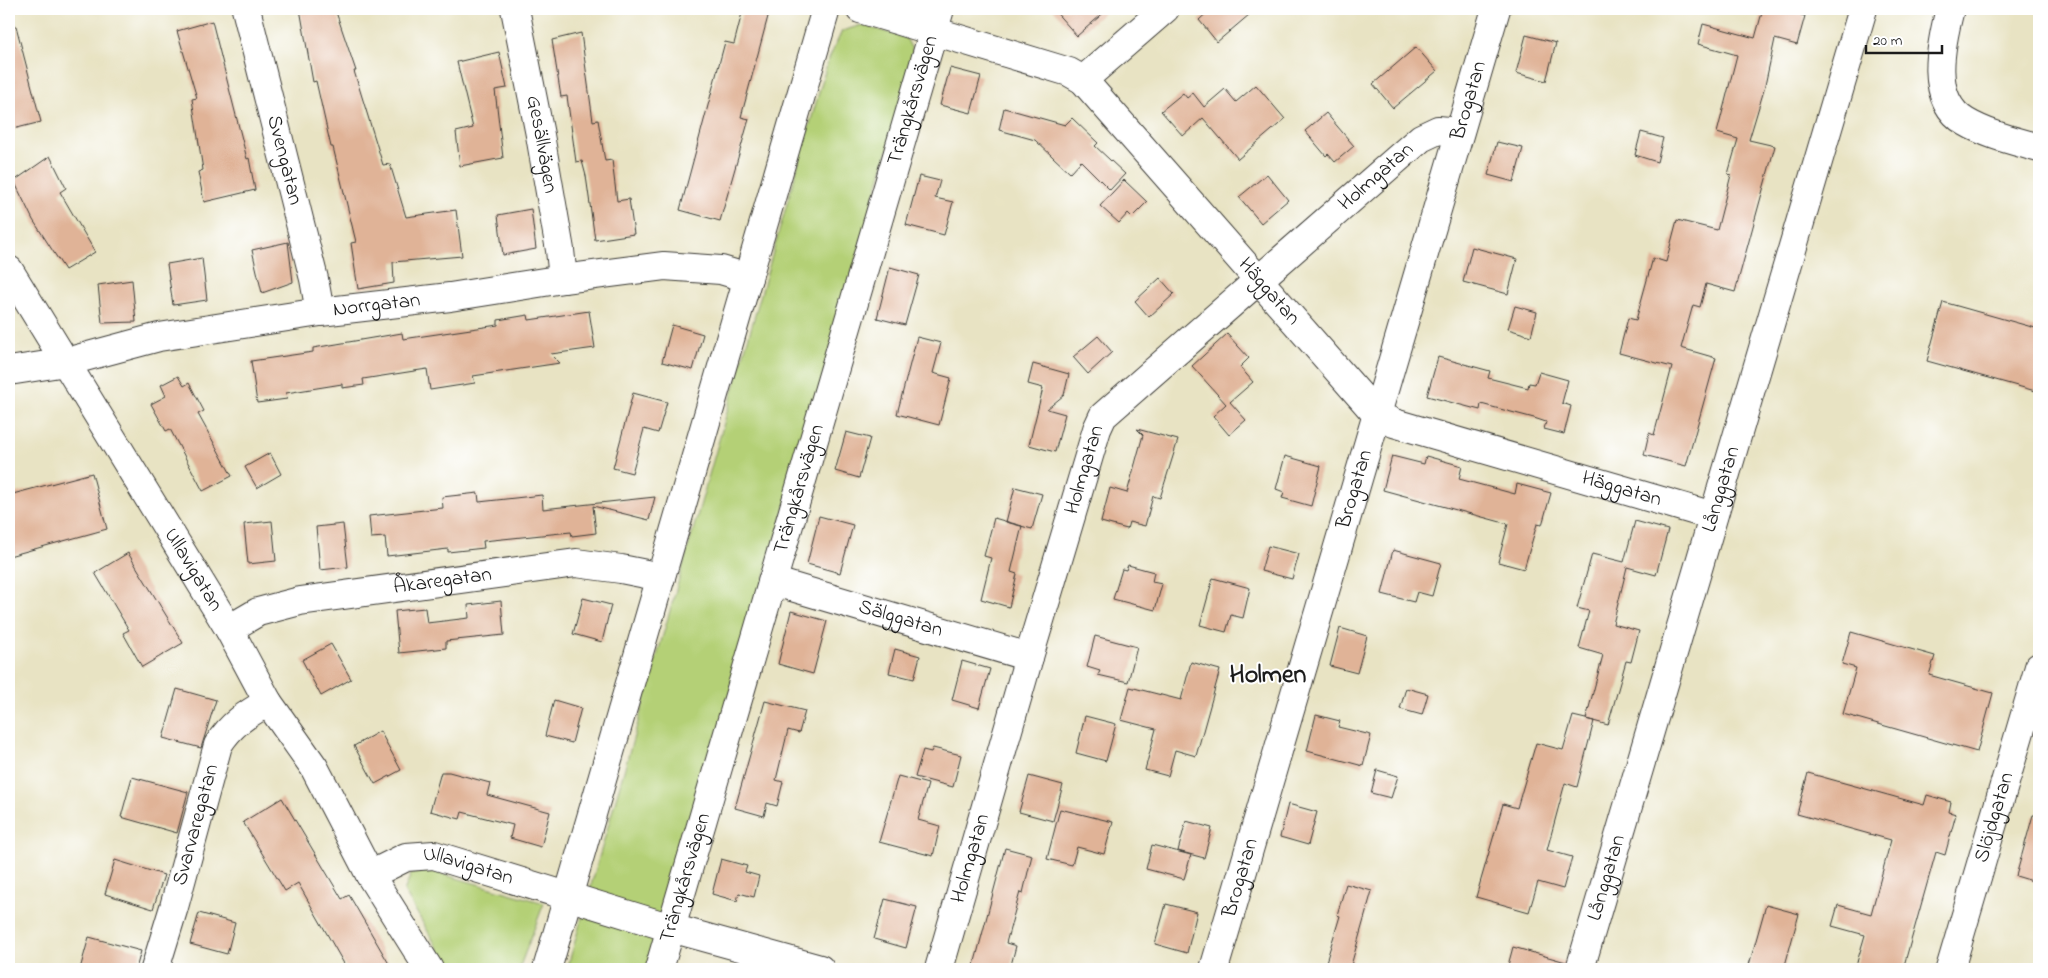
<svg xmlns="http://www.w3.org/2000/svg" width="2048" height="978" font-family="'Indie Flower',sans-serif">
	<rect width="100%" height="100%" fill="#fff"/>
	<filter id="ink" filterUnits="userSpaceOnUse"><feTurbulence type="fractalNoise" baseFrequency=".02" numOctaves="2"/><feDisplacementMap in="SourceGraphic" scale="10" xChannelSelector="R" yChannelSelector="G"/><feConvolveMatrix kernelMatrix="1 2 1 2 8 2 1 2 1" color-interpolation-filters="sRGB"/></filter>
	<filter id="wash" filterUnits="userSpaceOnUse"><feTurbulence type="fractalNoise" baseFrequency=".0096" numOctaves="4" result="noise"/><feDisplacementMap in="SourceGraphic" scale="20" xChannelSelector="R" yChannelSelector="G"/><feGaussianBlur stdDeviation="1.12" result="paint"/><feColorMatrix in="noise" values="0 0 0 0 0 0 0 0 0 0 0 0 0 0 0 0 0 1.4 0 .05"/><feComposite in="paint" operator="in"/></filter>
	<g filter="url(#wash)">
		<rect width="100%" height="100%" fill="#e8e3c3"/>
		<!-- green -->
		<path fill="#b4d076" stroke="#687649" d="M 862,25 L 906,38 L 915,55 L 652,969 L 567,969 L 828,61 L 842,31 Z
			M 428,870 L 544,903 L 519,969 L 450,969 L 404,891 L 411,874 Z"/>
		<g id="blocks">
			<!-- building -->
			<path fill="#e0b397" d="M 300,9 L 335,9 L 356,71 L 354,71 L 383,165 L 390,164 L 406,217 L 456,210 L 462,256 L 393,262 L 394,283 L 358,289 L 351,243 L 356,242 L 333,147 L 331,147 L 316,81 L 313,82 Z
				M 743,9 L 770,9 L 741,117 L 749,119 L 720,221 L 680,210 L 725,42 L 734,44 Z
				M 1053,9 L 1108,9 L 1077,36 Z
				M 1211,9 L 1256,9 L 1217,42 L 1199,20 Z
				M 1763,9 L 1780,9 L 1805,16 L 1797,45 L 1775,39 L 1764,90 L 1749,140 L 1775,146 L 1735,292 L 1706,284 L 1700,307 L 1693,305 L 1681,348 L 1716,358 L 1686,466 L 1644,455 L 1649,433 L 1654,435 L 1672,367 L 1619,353 L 1628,318 L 1636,320 L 1653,258 L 1666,262 L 1677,220 L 1717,230 L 1731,175 L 1728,174 L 1738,139 L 1717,133 L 1737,55 L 1698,44 L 1703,24 L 1755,38 Z
				M 212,21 L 247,159 L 249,158 L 255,190 L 204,202 L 198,172 L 203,170 L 192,99 L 197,98 L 177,31 Z
				M 16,26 L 41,122 L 9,130 L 9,27 Z
				M 581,33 L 593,121 L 598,120 L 605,161 L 612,160 L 617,201 L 629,199 L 634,234 L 595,240 L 586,176 L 582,161 L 576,162 L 567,96 L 561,97 L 552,40 Z
				M 1526,35 L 1556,43 L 1546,81 L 1516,73 Z
				M 1416,47 L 1437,71 L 1393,108 L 1373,84 Z
				M 499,52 L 507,88 L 495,90 L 503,158 L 460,166 L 456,132 L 473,128 L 457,62 Z
				M 950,68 L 981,76 L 971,113 L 940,105 Z
				M 1256,85 L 1285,119 L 1238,159 L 1203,118 L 1183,136 L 1161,111 L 1183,93 L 1187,98 L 1193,93 L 1204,107 L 1225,89 L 1236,102 Z
				M 1004,108 L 1065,125 L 1072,118 L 1098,143 L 1095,146 L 1125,174 L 1110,190 L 1081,161 L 1070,173 L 1035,140 L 999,130 Z
				M 1326,113 L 1354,146 L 1335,162 L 1328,154 L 1326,156 L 1305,131 Z
				M 1641,132 L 1663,138 L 1657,162 L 1635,155 Z
				M 1497,142 L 1523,148 L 1514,182 L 1488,175 Z
				M 50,156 L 66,188 L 60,192 L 95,252 L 65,270 L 33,220 L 14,181 Z
				M 1267,174 L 1288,200 L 1261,223 L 1239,197 Z
				M 919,176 L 940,181 L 935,198 L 953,202 L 944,235 L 906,225 Z
				M 1124,180 L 1147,202 L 1132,217 L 1128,213 L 1119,223 L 1100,206 Z
				M 531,209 L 536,249 L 503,255 L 498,215 Z
				M 288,242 L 293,282 L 262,293 L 252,250 Z
				M 1472,247 L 1517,259 L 1508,294 L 1463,282 Z
				M 202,258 L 207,300 L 173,305 L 167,264 Z
				M 890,267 L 919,275 L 905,325 L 877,318 Z
				M 1160,278 L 1174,294 L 1149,317 L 1135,301 Z
				M 132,280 L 136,322 L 102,323 L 98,285 Z
				M 1943,302 L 2039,329 L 2039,392 L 1927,361 Z
				M 1515,306 L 1537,312 L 1531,336 L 1508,329 Z
				M 589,311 L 595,348 L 551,354 L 560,363 L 473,376 L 475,383 L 430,390 L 427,369 L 363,379 L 364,385 L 342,388 L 342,384 L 286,393 L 287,399 L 257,403 L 251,361 L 313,352 L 313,348 L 402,333 L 403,339 L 498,325 L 498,320 L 528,315 L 529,320 Z
				M 672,325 L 703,334 L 693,370 L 662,362 Z
				M 1227,334 L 1249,358 L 1240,367 L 1253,382 L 1230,402 L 1246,420 L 1229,435 L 1213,416 L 1226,404 L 1192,366 Z
				M 1098,336 L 1112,352 L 1088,374 L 1073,357 Z
				M 917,337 L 941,343 L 933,373 L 951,378 L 939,425 L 897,414 Z
				M 1438,357 L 1490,371 L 1488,378 L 1528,388 L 1529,383 L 1535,384 L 1539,372 L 1568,380 L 1562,403 L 1571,406 L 1564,434 L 1544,429 L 1546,422 L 1534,418 L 1481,404 L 1480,410 L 1427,396 Z
				M 1033,364 L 1069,374 L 1064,395 L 1047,409 L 1065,414 L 1055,452 L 1029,445 L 1043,388 L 1028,384 Z
				M 178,376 L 184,386 L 189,383 L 204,411 L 198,414 L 232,476 L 203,491 L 170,429 L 166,431 L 151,404 L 166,396 L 161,385 Z
				M 633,393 L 667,402 L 658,433 L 644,429 L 632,473 L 613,468 Z
				M 1137,429 L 1178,440 L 1160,498 L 1153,496 L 1145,526 L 1129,522 L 1127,529 L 1101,522 L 1110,488 L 1127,493 L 1143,435 Z
				M 846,432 L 870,438 L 859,478 L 835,471 Z
				M 270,453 L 281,474 L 257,488 L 245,467 Z
				M 1285,456 L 1321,466 L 1311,506 L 1282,498 L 1284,492 L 1276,489 Z
				M 1392,456 L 1424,464 L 1426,456 L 1462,466 L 1459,479 L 1515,494 L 1517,484 L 1551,493 L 1542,525 L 1537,524 L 1524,569 L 1498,562 L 1508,524 L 1383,490 Z
				M 92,473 L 107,529 L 9,556 L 9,495 Z
				M 1015,487 L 1042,494 L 1032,529 L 1006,522 Z
				M 478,493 L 479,502 L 542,495 L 543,509 L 655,497 L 649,520 L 593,506 L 596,533 L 572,536 L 571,532 L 483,541 L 484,548 L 448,552 L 448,549 L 387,556 L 385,537 L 371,538 L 369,516 L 443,508 L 442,497 Z
				M 819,516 L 853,525 L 840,573 L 807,564 Z
				M 994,518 L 1022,526 L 1011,572 L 1017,574 L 1009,607 L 981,599 L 991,558 L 984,556 Z
				M 272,521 L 276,561 L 248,564 L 244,524 Z
				M 1635,521 L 1668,530 L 1656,575 L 1627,567 L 1613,624 L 1639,631 L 1631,662 L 1626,661 L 1608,725 L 1586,719 L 1603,655 L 1579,648 L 1589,611 L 1577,608 L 1592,554 L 1624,562 Z
				M 343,524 L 348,567 L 320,570 L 316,527 Z
				M 1268,546 L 1299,554 L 1292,579 L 1261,571 Z
				M 1393,550 L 1441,563 L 1432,596 L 1417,592 L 1414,602 L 1382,594 Z
				M 128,553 L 183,643 L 142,667 L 123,633 L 129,630 L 95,573 Z
				M 1128,565 L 1154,572 L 1152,582 L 1162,584 L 1155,610 L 1113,599 L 1122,569 L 1126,570 Z
				M 1213,578 L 1250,588 L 1243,618 L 1231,615 L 1226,632 L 1200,625 Z
				M 583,598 L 611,605 L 602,642 L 573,634 Z
				M 501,601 L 504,635 L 446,641 L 446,648 L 399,653 L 395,611 L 425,608 L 427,623 L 469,618 L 468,605 Z
				M 791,611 L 827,621 L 813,674 L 778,664 Z
				M 1340,628 L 1367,636 L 1357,673 L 1330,666 Z
				M 1851,632 L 1935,656 L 1929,675 L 1993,693 L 1977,752 L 1843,714 L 1856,668 L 1842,664 Z
				M 1095,636 L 1137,647 L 1128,682 L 1098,675 L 1100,671 L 1087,667 Z
				M 331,644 L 351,679 L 321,696 L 302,660 Z
				M 895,649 L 920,656 L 914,679 L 889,673 Z
				M 962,661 L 990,669 L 979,708 L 952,700 Z
				M 1191,662 L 1220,670 L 1196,756 L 1175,750 L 1168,776 L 1145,770 L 1156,729 L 1121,720 L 1130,687 L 1181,700 Z
				M 1406,688 L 1428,694 L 1422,715 L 1400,709 Z
				M 177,689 L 216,700 L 201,748 L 163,738 Z
				M 554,700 L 581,708 L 572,743 L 545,736 Z
				M 765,701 L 805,711 L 799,733 L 788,730 L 776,780 L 783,782 L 777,806 L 767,803 L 764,816 L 735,808 Z
				M 1316,715 L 1340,721 L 1338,727 L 1371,735 L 1363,766 L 1307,751 Z
				M 1085,716 L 1116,724 L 1106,761 L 1076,753 Z
				M 1573,716 L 1594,721 L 1577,787 L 1565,783 L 1547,850 L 1572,857 L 1563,889 L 1538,882 L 1529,912 L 1476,897 L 1503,804 L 1517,808 L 1536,743 L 1563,750 Z
				M 380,731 L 401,770 L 375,784 L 354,746 Z
				M 933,748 L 961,755 L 953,787 L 915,777 L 923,750 L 931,752 Z
				M 1377,770 L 1398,776 L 1391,798 L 1371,793 Z
				M 441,772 L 449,772 L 490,783 L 487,795 L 550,812 L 541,847 L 510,838 L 513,825 L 462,812 L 460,819 L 430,811 Z
				M 1808,773 L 1924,805 L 1927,795 L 1951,802 L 1949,812 L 1956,814 L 1945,855 L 1936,852 L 1903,969 L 1855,969 L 1865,935 L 1832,926 L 1838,905 L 1871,914 L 1891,840 L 1797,814 Z
				M 898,776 L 928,784 L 918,820 L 940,826 L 933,856 L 879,842 Z
				M 1029,776 L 1063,785 L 1053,821 L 1019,812 Z
				M 132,777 L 188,792 L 177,833 L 121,817 Z
				M 282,798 L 342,899 L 349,895 L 392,969 L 347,969 L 298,883 L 285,891 L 243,822 Z
				M 1288,804 L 1317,812 L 1308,845 L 1280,837 Z
				M 1060,809 L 1113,822 L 1104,854 L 1077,847 L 1072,865 L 1047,859 Z
				M 2033,815 L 2039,815 L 2039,883 L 2016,876 Z
				M 1186,821 L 1212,828 L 1204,858 L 1178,851 Z
				M 1152,845 L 1191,855 L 1184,879 L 1146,869 Z
				M 1005,848 L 1032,855 L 1023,893 L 1020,892 L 1006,943 L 1016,946 L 1010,969 L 973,969 Z
				M 721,859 L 747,866 L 745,872 L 759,876 L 754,897 L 739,893 L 737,901 L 712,894 Z
				M 115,860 L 164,875 L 153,909 L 105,894 Z
				M 1346,884 L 1372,891 L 1350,969 L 1326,962 L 1340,916 L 1337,915 Z
				M 885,899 L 917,907 L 906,948 L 874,939 Z
				M 1166,904 L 1197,912 L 1187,953 L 1155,944 Z
				M 1766,905 L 1799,914 L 1784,969 L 1764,969 L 1749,965 Z
				M 199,913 L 235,923 L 227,954 L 190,944 Z
				M 89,937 L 141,951 L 136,969 L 80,969 Z
				M 1513,947 L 1566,962 L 1565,969 L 1507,969 Z"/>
		</g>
	</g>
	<g filter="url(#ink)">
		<use href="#blocks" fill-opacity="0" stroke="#3b3a35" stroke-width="1"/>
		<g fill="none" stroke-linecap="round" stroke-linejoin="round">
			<defs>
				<g id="street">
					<path id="s1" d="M 246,9 L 314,279 L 320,312"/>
					<path id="s2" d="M 515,9 L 540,135 L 560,250 L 563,279"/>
					<path id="s3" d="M 860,9 L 1069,72 L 1083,80 L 1377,415 L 1394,423 L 1713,516"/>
					<path d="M 1950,9 C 1941,44 1928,100 1966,122 C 1988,135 2015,141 2039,148"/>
					<path d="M 1083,80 L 1165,9"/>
					<path id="s4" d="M 9,270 L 229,629 L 268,702 L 314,767 L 370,875 L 429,969"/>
					<path id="s5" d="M 9,371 L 66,362 L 159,337 L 320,312 L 450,297 L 563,279 L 664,266 L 721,270 L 748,278"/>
					<path id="s6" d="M 772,581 L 1029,657"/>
					<path id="s7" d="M 229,629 L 258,612 L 300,601 L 576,563 L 621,569 L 661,577"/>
					<path id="s8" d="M 370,875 L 406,857 L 434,855 L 671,928 L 820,969"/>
					<path id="s9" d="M 155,969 L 174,907 L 218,745 C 231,724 247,714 268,702"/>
					<path d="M 547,969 L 826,9"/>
					<path id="s10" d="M 659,969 L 940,9"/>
					<path id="s11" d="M 939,969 L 1029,657 L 1097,429 L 1103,416 L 1421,138 L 1438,130 L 1459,132"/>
					<path id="s12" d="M 1214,969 L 1496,9"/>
					<path id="s13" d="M 1580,969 L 1863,9"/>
					<path id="s14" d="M 1950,969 L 2039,667"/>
				</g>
			</defs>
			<!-- street casing -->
			<use href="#street" stroke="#3b3a35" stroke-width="30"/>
			<!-- street -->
			<use href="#street" stroke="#fff" stroke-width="28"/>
		</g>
	</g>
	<g text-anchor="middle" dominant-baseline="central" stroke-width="4" stroke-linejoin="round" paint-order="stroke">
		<!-- street labels -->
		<g font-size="21" fill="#1c1c1c" stroke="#fff">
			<text stroke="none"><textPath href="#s10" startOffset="905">Trängkårsvägen</textPath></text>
			<text stroke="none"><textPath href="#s12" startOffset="905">Brogatan</textPath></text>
			<text stroke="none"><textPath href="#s2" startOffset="138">Gesällvägen</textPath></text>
			<text stroke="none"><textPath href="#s1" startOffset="156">Svengatan</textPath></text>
			<text stroke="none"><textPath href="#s11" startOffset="940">Holmgatan</textPath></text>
			<text stroke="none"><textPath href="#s3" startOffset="516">Häggatan</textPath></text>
			<text stroke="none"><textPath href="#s5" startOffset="374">Norrgatan</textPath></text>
			<text stroke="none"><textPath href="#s11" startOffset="520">Holmgatan</textPath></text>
			<text stroke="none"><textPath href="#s10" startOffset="500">Trängkårsvägen</textPath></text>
			<text stroke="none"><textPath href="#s12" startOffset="500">Brogatan</textPath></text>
			<text stroke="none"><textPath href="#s3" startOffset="936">Häggatan</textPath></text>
			<text stroke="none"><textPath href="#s13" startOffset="500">Långgatan</textPath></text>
			<text stroke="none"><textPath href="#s4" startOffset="352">Ullavigatan</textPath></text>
			<text stroke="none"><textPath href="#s7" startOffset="221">Åkaregatan</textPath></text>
			<text stroke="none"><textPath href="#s6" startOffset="134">Sälggatan</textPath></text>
			<text stroke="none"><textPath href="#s14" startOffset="158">Slöjdgatan</textPath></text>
			<text stroke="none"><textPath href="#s9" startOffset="150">Svarvaregatan</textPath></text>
			<text stroke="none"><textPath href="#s11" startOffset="115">Holmgatan</textPath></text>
			<text stroke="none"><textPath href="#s8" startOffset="104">Ullavigatan</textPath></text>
			<text stroke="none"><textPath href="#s10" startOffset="95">Trängkårsvägen</textPath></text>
			<text stroke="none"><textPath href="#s12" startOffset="95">Brogatan</textPath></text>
			<text stroke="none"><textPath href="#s13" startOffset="95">Långgatan</textPath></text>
		</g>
		<!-- district labels -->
		<g font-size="26" font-weight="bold" fill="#1c1c1c" stroke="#fff">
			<text x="1268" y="676">Holmen</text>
		</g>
	</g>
	<!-- margin -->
	<rect width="2048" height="978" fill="none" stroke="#fff" stroke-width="30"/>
	<!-- scale -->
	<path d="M1866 45v8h76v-8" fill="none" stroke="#1c1c1c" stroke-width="2.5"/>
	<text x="1873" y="45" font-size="15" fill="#1c1c1c" stroke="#ffffff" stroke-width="4" paint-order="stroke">20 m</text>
</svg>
